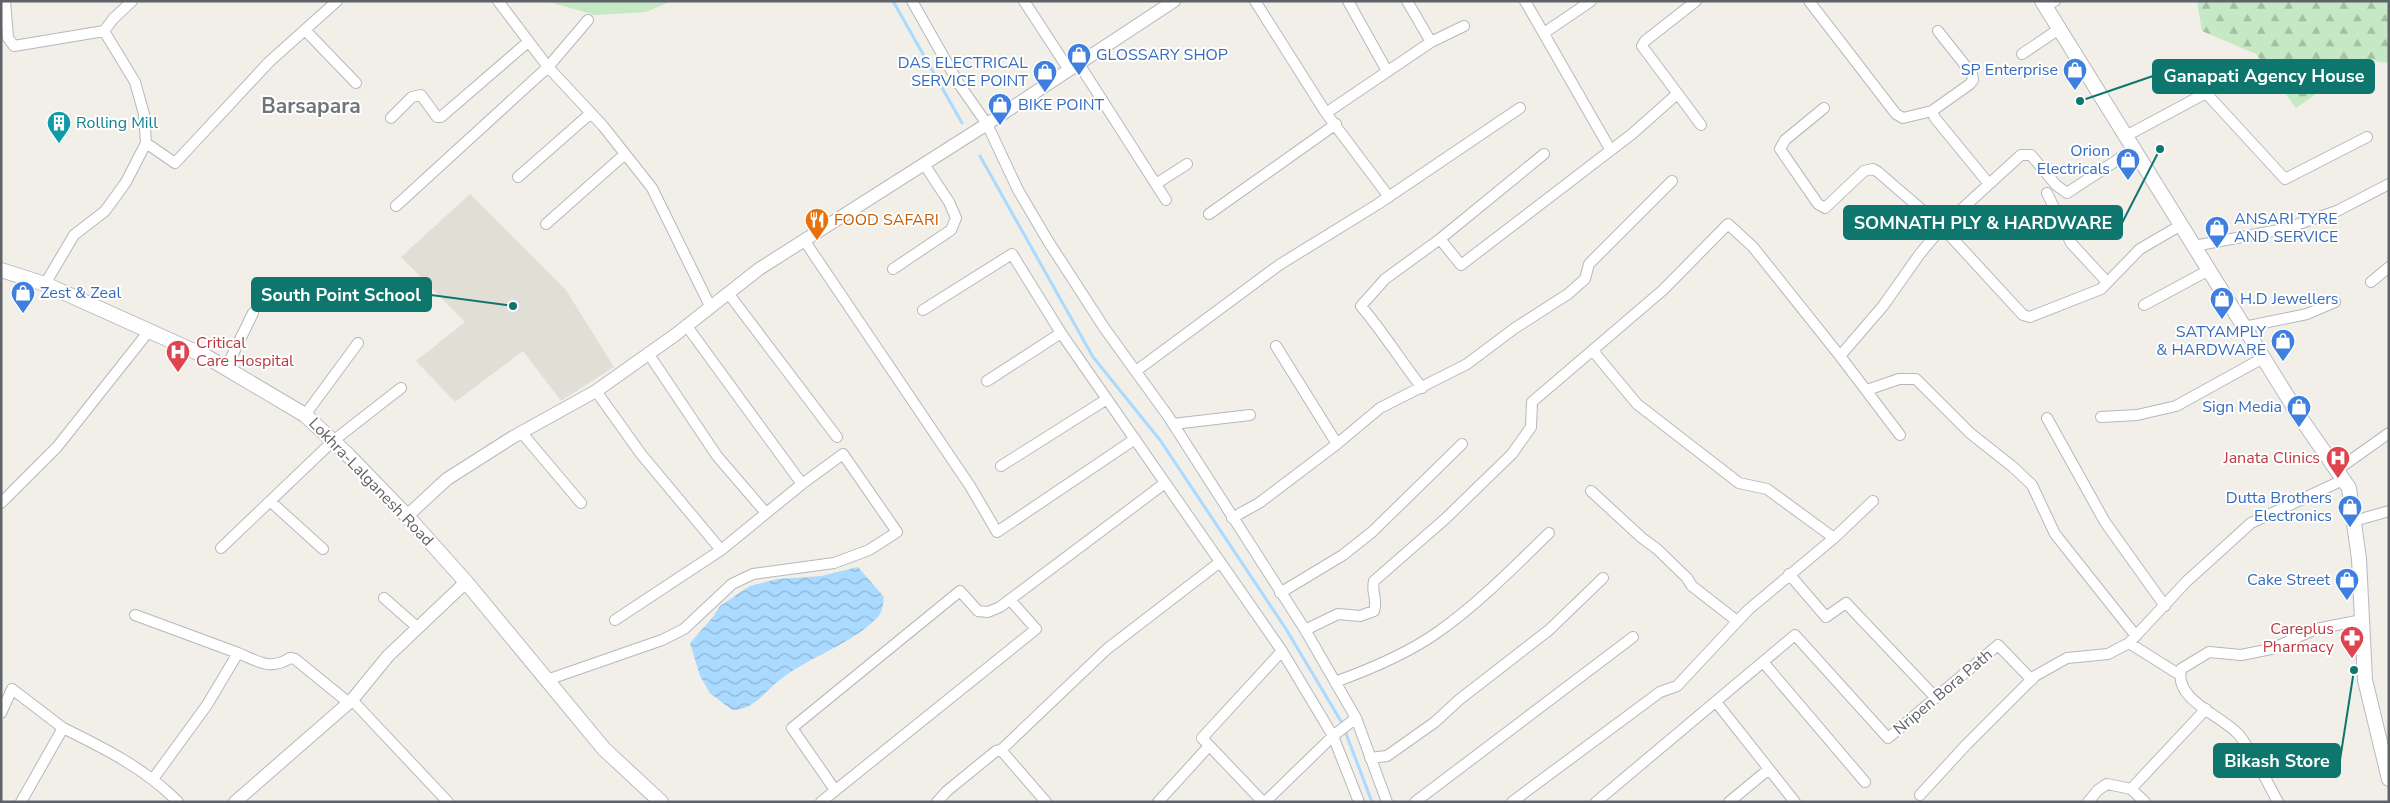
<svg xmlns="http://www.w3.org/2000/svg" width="2390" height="803" font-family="'Nunito Sans',sans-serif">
	<defs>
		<pattern id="forest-firs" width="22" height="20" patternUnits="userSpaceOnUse" patternTransform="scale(1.25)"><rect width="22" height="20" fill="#c5e8c5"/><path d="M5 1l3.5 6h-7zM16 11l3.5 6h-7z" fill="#a3c0a4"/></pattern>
		<pattern id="water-waves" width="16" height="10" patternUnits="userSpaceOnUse" patternTransform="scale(1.25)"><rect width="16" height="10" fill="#aadaff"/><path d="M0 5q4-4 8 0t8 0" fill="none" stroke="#8eb4d2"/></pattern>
	</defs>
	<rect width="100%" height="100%" fill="#f1efe8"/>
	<!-- education -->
	<path fill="#e1ded6" d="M 470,194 L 566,290 L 614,367 L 561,401 L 523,351 L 455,402 L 416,361 L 465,322 L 401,257 Z"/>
	<!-- forest -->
	<path fill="url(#forest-firs)" d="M 2197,1 L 2389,1 L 2389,63 L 2364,60 L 2296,108 L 2256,54 L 2202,31 Z"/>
	<!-- green -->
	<path fill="#c5e8c5" d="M 546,1 L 672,1 L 646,12 L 595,15 Z"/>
	<!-- water -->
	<path fill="url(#water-waves)" d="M 858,567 L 884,597 C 883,604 883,612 877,618 C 849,646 805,658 776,683 C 763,695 750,711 732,710 L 710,693 L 700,676 L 690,643 L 713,617 L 720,606 L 750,586 L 778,579 L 821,576 Z"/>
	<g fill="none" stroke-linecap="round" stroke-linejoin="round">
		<!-- stream -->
		<path stroke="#aadaff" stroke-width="3" d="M 893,1 L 962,123
			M 980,156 L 1093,357 L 1160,440 L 1286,629 L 1342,723 L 1372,802"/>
		<defs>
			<path id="minor" d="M 5,1 L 8,38 L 14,46 L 104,31
				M 132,1 L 113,19 L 104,31 L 135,82 L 144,114 L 146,143
				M 498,1 L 548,67 L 603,126 L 652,188 L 710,306
				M 912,1 L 959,84 L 987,124 L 1018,190 L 1048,241 L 1105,329 L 1168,416 L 1304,628 L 1356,718 L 1387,802
				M 1024,1 L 1069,70
				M 1255,1 L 1326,113 L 1389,197
				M 1348,1 L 1387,71
				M 1525,1 L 1610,149
				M 1696,1 L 1645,41 L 1642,46 L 1701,125
				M 1809,1 L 1896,114 L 1903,118 L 1932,111 L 1970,84 L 1973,80 L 1972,74 L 1938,31
				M 2045,6 L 2055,1
				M 305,30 L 356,83
				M 1544,33 L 1591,1
				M 1431,42 L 1464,26
				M 2022,54 L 2059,29
				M 1079,64 L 1166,200
				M 1824,108 L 1785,140 L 1780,149 L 1818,204 L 1825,208 L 1864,171 L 1873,169 L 1878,172 L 1942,227 L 2023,315 L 2030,317 L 2101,289 L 2140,249 L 2181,225
				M 1932,111 L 1935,118 L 1989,184
				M 1326,113 L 1431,42 L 1407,1
				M 391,118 L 412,97 L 421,95 L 437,117 L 441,117 L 528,42
				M 2126,136 L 2206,93 L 2285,179 L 2367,137
				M 518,177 L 591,113
				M 1156,184 L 1187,164
				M 2047,193 L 2071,243 L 2107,282
				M 396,206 L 548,67 L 588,20
				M 1209,214 L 1336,124
				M 546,224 L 625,154
				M 1440,239 L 1461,265 L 1632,134 L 1676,95
				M 804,240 L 970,486 L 997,532 L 1135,439
				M 2194,246 L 2284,229 L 2337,211 L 2389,184
				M 893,269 L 951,230 L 956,218 L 949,202 L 924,164
				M 2371,282 L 2389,267
				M 45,284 L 74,235 L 105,211 L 126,182 L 146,143 L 175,163 L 269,62 L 337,1
				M 728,293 L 837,437
				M 2144,305 L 2209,270
				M 923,310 L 1012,254 L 1061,333 L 1282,651
				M 686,325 L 802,484
				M 2244,327 L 2307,314 L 2335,302
				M 1276,346 L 1337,444
				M 1593,351 L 1637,404 L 1739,483 L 1767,489 L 1834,538 L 1873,501
				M 648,353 L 717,456 L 766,513
				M 226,368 L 253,313
				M 1136,371 L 1279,265 L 1378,204 L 1520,108
				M 987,381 L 1061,333
				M 1422,388 C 1401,361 1383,332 1361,306 L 1385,279 L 1440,239 L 1544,154
				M 1867,390 L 1899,379 L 1916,379 L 1970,433 L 2013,467 L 2032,485 L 2055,534 L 2136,636
				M 596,391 L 641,454 L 721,550
				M 305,415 L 358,343
				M 2101,417 L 2137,415 L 2176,406 L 2263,358
				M 2047,418 L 2105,522 L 2165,606
				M 1173,424 L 1250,415
				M 521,432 L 581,503
				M 1900,435 L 1840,356 L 1883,306 L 1919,255 L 1942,227 L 2021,155 L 2031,155 L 2056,185 L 2067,193 L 2134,149
				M 1001,466 L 1107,399
				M 2337,470 L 2389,433
				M 1591,491 L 1642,538 L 1657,549 L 1687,578 L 1692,586 L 1737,621
				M 271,502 L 323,549
				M 1,503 L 57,447 L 149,331
				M 1232,518 L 1259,503 L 1337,444 L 1380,408 L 1467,364 L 1515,328 L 1568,294 L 1585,279 L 1589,264 L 1672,181
				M 2354,521 L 2389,511
				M 221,548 L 333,441 L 401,388
				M 1789,574 L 1826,617 L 1846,603 L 1936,698
				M 1280,593 L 1343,555 L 1372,532 L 1462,444
				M 384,598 L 417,627
				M 135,615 L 238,653
				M 1305,630 L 1338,614 L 1360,616 L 1374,611 C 1378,599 1371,593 1374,581 L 1445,519 L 1512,454 L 1531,427 L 1532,402 L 1663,290 L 1728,224 L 1753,247 L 1840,356
				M 2129,643 L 2180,675
				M 1763,662 L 1865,782
				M 547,680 L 662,640 L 684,629 L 732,584 L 753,574 L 834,563 L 869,550 L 897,532 L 843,454 L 802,484 L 721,550 L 615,620
				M 1335,682 C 1371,669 1407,654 1438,632 C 1478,604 1513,568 1549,533
				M 352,700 L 448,802
				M 1716,702 L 1795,802
				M 1,713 L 12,689 L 63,728
				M 1001,750 L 1046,802
				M 1370,758 L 1387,756 L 1435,722 L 1460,699 L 1549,630 L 1603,578
				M 153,779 L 207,705 L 238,653 C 258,661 270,671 290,658 L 295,659 L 349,703
				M 2131,789 L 2206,709
				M 835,790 L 792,728 L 960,591 L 978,611 L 988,612 L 1000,607 L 1165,483
				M 1920,795 L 1966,745 L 2035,676 L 2067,658 L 2108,654 L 2129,643 L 2187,581 L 2251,523 L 2343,480
				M 21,802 L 63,728 C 104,748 146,769 178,802
				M 821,802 L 1036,629 L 1011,601
				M 937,802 L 947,791 L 996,751 L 1001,750 L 1107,649 L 1220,562
				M 1158,802 L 1209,746
				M 1263,802 L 1202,738 L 1282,651 L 1333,736 L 1359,802
				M 1265,802 L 1333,736 L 1356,718
				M 1415,802 L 1633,637
				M 1512,802 L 1660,692 L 1677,686 L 1748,610 L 1834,538
				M 1596,802 L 1795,635 L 1888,738 L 1998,645 L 2032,680
				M 1729,802 L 1769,769
				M 2088,802 L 2098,790 L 2107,784 L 2131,789 L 2145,802
				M 2278,802 C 2267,782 2253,752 2239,735 C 2222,715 2174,701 2181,669 L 2209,652 L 2241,655 L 2271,649 L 2316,629 L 2362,620"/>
			<path id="tertiary" d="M 407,516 L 447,479 L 513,437 L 596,391 L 675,335 L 759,269 L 987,124 L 1174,1
				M 235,802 L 352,700 L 388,656 L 466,582"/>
			<path id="secondary" d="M 2042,1 L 2300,417 L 2349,488 L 2359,559 L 2365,680 L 2389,779
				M 1,270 L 45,284 L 207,357 L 305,415 L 348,455 L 407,516 L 466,582 L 604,749 L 661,802"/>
		</defs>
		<!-- minor casing -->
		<use href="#minor" stroke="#b5b8bc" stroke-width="12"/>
		<!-- tertiary casing -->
		<use href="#tertiary" stroke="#b5b8bc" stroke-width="14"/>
		<!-- secondary casing -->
		<use href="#secondary" stroke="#b6babf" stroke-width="16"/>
		<!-- minor -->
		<use href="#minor" stroke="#fff" stroke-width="10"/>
		<!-- tertiary -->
		<use href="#tertiary" stroke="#fff" stroke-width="12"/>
		<!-- secondary -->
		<use href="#secondary" stroke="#fff" stroke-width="14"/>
	</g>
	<!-- icons -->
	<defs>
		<symbol id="shop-pin" viewBox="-11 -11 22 30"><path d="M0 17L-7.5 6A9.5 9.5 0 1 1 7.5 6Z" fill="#3f7fe0" stroke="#fff"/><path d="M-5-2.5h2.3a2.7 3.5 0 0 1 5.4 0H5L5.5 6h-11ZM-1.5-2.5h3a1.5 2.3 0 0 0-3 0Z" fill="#fff"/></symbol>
		<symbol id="building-pin" viewBox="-11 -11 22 30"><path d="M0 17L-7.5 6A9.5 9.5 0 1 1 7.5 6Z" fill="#0f9aa8" stroke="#fff"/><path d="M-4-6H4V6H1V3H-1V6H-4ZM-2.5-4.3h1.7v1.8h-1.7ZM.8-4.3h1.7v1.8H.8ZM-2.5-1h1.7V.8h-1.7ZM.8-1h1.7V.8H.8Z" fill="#fff"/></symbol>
		<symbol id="restaurant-pin" viewBox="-11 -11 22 30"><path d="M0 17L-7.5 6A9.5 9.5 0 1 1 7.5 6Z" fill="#e8710a" stroke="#fff"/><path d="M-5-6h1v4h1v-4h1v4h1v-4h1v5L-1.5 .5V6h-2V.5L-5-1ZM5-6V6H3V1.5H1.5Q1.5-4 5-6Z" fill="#fff"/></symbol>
		<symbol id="hospital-pin" viewBox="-11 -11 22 30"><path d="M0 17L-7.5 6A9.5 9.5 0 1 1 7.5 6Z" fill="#e0444e" stroke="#fff"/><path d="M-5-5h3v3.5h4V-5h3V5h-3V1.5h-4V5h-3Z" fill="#fff"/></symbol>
		<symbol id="pharmacy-pin" viewBox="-11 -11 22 30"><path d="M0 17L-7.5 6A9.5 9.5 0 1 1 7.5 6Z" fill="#e0444e" stroke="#fff"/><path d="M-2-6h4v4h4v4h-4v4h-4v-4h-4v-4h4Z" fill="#fff"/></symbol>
	</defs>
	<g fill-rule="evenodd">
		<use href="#shop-pin" x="1065" y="41" width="28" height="38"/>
		<use href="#shop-pin" x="2061" y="56" width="28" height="38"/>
		<use href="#shop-pin" x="1031" y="58" width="28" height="38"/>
		<use href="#shop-pin" x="986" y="91" width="28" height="38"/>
		<use href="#building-pin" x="45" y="109" width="28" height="38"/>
		<use href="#shop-pin" x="2114" y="146" width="28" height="38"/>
		<use href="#restaurant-pin" x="803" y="206" width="28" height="38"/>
		<use href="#shop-pin" x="2203" y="214" width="28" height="38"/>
		<use href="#shop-pin" x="9" y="279" width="28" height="38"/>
		<use href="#shop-pin" x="2208" y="285" width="28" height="38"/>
		<use href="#shop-pin" x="2269" y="327" width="28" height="38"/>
		<use href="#hospital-pin" x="164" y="338" width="28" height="38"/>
		<use href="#shop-pin" x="2285" y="393" width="28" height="38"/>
		<use href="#hospital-pin" x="2324" y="444" width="28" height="38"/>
		<use href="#shop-pin" x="2336" y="493" width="28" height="38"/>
		<use href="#shop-pin" x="2333" y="566" width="28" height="38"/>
		<use href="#pharmacy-pin" x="2338" y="624" width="28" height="38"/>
	</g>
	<g text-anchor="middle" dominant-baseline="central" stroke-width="4" stroke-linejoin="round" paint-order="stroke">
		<!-- shop labels -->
		<g font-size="16" fill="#366cbe" stroke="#fff" text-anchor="end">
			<text x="1096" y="55" text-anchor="start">GLOSSARY SHOP</text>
			<text x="1028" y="63">DAS ELECTRICAL<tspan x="1028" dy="18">SERVICE POINT</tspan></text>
			<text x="2058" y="70">SP Enterprise</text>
			<text x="1018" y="105" text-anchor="start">BIKE POINT</text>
			<text x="2110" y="151">Orion<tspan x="2110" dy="18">Electricals</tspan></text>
			<text x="2234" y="219" text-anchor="start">ANSARI TYRE<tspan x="2234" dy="18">AND SERVICE</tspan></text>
			<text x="40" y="293" text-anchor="start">Zest &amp; Zeal</text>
			<text x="2240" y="299" text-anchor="start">H.D Jewellers</text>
			<text x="2266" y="332">SATYAMPLY<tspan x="2266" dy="18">&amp; HARDWARE</tspan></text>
			<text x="2282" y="407">Sign Media</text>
			<text x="2332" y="498">Dutta Brothers<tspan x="2332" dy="18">Electronics</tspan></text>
			<text x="2330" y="580">Cake Street</text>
		</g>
		<!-- culture labels -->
		<g font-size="16" fill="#0d838f" stroke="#fff" text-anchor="start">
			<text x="76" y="123">Rolling Mill</text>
		</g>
		<!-- food labels -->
		<g font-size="16" fill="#c56008" stroke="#fff" text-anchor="start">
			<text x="834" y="220">FOOD SAFARI</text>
		</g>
		<!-- health labels -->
		<g font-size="16" fill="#be3a42" stroke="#fff" text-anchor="end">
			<text x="196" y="343" text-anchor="start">Critical<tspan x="196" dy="18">Care Hospital</tspan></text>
			<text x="2320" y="458">Janata Clinics</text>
			<text x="2334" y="629">Careplus<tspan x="2334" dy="18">Pharmacy</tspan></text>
		</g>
		<!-- street labels -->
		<g font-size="16" fill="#5f6368" stroke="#fff">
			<text transform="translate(371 482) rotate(46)">Lokhra-Lalganesh Road</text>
			<text transform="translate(1943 692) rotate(-40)">Nripen Bora Path</text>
		</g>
		<!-- district labels -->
		<g font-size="21" font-weight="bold" fill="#70757a" stroke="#fff">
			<text x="311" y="106">Barsapara</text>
		</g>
	</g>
	<!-- callouts -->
	<path fill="none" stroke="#0f766e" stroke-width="2" d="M2080 101L2153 76M2160 149L2122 223M513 306L431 295M2354 670L2340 760"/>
	<g fill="#0f766e" stroke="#fff" stroke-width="2">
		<circle cx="2080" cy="101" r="5"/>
		<circle cx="2160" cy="149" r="5"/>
		<circle cx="513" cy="306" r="5"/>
		<circle cx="2354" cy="670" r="5"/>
	</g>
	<g fill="#0f766e" stroke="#0f766e" stroke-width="2">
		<rect x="2153" y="60" width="221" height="33" rx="5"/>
		<rect x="1844" y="206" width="278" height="33" rx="5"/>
		<rect x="252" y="278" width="179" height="33" rx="5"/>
		<rect x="2214" y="744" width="126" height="33" rx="5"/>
	</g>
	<g font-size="18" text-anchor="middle" font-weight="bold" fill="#fff">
		<text x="2264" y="82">Ganapati Agency House</text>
		<text x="1983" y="229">SOMNATH PLY &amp; HARDWARE</text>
		<text x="341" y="301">South Point School</text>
		<text x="2277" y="767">Bikash Store</text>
	</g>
	<!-- border -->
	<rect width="2390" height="803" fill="none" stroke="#5f6368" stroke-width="5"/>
</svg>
